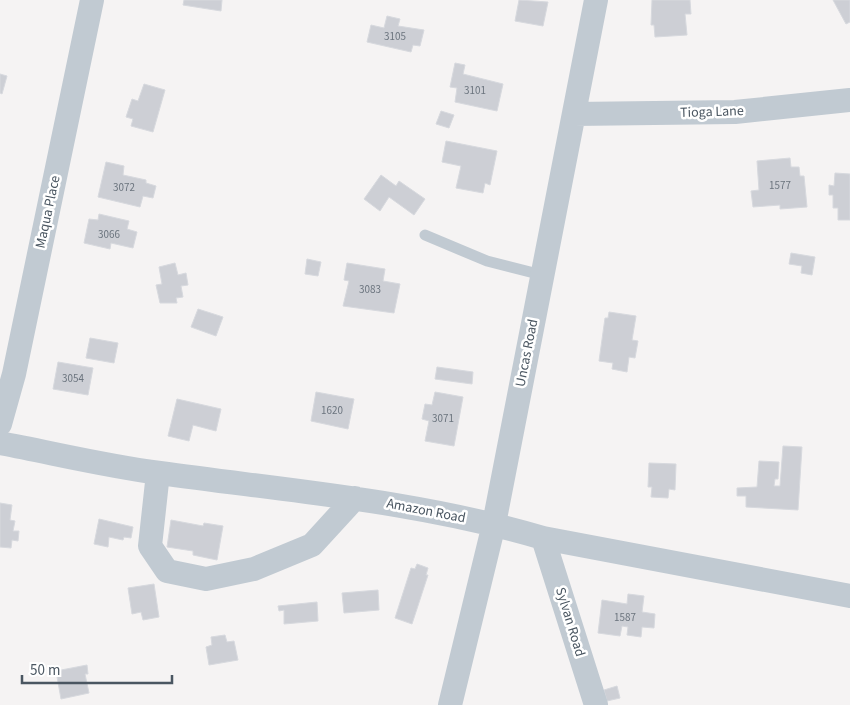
<svg xmlns="http://www.w3.org/2000/svg" width="850" height="705" font-family="'Source Sans 3',sans-serif">
	<rect width="100%" height="100%" fill="#f5f3f3"/>
	<!-- building -->
	<path fill="#cdcfd5" stroke="#d7d9de" d="M 184,0 L 222,0 L 221,11 L 183,5 Z
		M 519,0 L 548,2 L 543,26 L 515,21 Z
		M 652,0 L 690,0 L 691,14 L 685,14 L 687,35 L 655,37 L 654,25 L 651,25 Z
		M 833,0 L 850,0 L 850,22 L 846,24 Z
		M 387,16 L 400,19 L 398,26 L 424,30 L 420,46 L 413,45 L 411,52 L 367,42 L 371,25 L 384,28 Z
		M 455,63 L 465,65 L 463,74 L 503,84 L 497,111 L 455,102 L 457,88 L 450,87 Z
		M 0,74 L 7,76 L 2,94 L 0,93 Z
		M 144,84 L 165,90 L 153,132 L 131,126 L 133,119 L 126,117 L 132,99 L 138,101 Z
		M 441,111 L 454,115 L 449,128 L 436,124 Z
		M 446,141 L 497,151 L 490,185 L 485,183 L 483,193 L 456,188 L 461,166 L 442,162 Z
		M 790,158 L 791,167 L 799,167 L 800,176 L 804,176 L 807,207 L 780,209 L 780,205 L 753,207 L 751,191 L 759,190 L 757,161 Z
		M 106,162 L 124,166 L 123,175 L 146,180 L 146,183 L 156,186 L 153,198 L 143,196 L 140,207 L 98,197 Z
		M 835,173 L 850,174 L 850,220 L 838,220 L 838,208 L 833,208 L 833,195 L 829,195 L 829,185 L 834,186 Z
		M 381,175 L 396,186 L 399,181 L 425,199 L 414,215 L 389,197 L 380,211 L 364,199 Z
		M 99,214 L 129,221 L 127,229 L 137,232 L 133,248 L 111,243 L 110,249 L 84,243 L 89,219 L 98,220 Z
		M 791,253 L 815,257 L 812,275 L 801,273 L 802,266 L 789,264 Z
		M 307,259 L 321,262 L 318,276 L 305,274 Z
		M 175,263 L 178,275 L 186,273 L 188,285 L 181,286 L 183,297 L 176,298 L 177,303 L 160,303 L 156,285 L 162,284 L 159,267 Z
		M 347,263 L 385,269 L 383,281 L 400,284 L 394,313 L 343,306 L 349,281 L 344,280 Z
		M 198,309 L 223,317 L 216,336 L 191,327 Z
		M 609,312 L 636,316 L 632,340 L 638,341 L 635,358 L 629,357 L 627,372 L 612,369 L 613,363 L 599,361 L 605,318 L 608,318 Z
		M 90,338 L 118,343 L 114,363 L 86,358 Z
		M 58,362 L 93,368 L 88,395 L 53,389 Z
		M 437,367 L 473,372 L 472,384 L 435,379 Z
		M 316,392 L 354,399 L 348,429 L 311,421 Z
		M 435,392 L 463,397 L 454,446 L 425,441 L 429,421 L 422,419 L 425,404 L 432,405 Z
		M 177,399 L 221,409 L 216,431 L 193,425 L 189,441 L 168,436 Z
		M 783,446 L 802,447 L 798,510 L 746,507 L 746,496 L 737,496 L 737,488 L 757,487 L 759,461 L 779,462 L 778,479 L 775,479 L 774,486 L 780,486 Z
		M 649,463 L 676,464 L 675,490 L 669,489 L 668,498 L 651,497 L 652,487 L 648,487 Z
		M 0,503 L 12,505 L 10,520 L 15,521 L 13,531 L 19,531 L 18,541 L 12,540 L 11,548 L 0,547 Z
		M 99,519 L 133,527 L 131,538 L 124,537 L 123,540 L 109,537 L 108,547 L 94,544 Z
		M 171,520 L 203,526 L 204,523 L 223,526 L 217,560 L 193,555 L 193,551 L 167,547 Z
		M 417,564 L 428,568 L 426,575 L 428,575 L 412,624 L 395,618 L 411,568 L 415,569 Z
		M 154,584 L 159,617 L 143,620 L 141,612 L 132,614 L 128,588 Z
		M 378,590 L 379,610 L 344,613 L 342,593 Z
		M 628,594 L 644,596 L 642,612 L 655,614 L 654,628 L 642,627 L 641,637 L 627,635 L 628,627 L 622,626 L 620,636 L 598,633 L 602,600 L 627,604 Z
		M 317,602 L 318,621 L 284,624 L 284,610 L 279,611 L 278,606 Z
		M 225,635 L 227,642 L 234,641 L 238,660 L 209,665 L 206,647 L 212,645 L 211,637 Z
		M 87,665 L 88,674 L 85,674 L 89,693 L 61,699 L 56,671 Z
		M 617,686 L 620,698 L 607,701 L 604,690 Z"/>
	<g fill="none" stroke-linecap="round" stroke-linejoin="round">
		<!-- service -->
		<path stroke="#c1cad2" stroke-width="11" d="M 425,235 L 487,261 L 542,275"/>
		<!-- minor -->
		<path stroke="#c1cad2" stroke-width="24" d="M 574,114 L 735,112 L 850,100
			M 0,424 L 14,374 L 92,0
			M 0,443 C 53,453 106,466 160,473 C 289,491 418,501 543,538 L 850,596
			M 158,473 L 150,546 L 167,571 L 206,579 L 254,569 L 312,545 L 355,498
			M 543,538 L 596,705
			M 450,705 L 494,524 L 596,0"/>
	</g>
	<g text-anchor="middle" dominant-baseline="central" stroke-width="5" stroke-linejoin="round" paint-order="stroke">
		<!-- number labels -->
		<g font-size="11" fill="#6b747e">
			<text x="395" y="36">3105</text>
			<text x="475" y="90">3101</text>
			<text x="780" y="185">1577</text>
			<text x="124" y="187">3072</text>
			<text x="109" y="234">3066</text>
			<text x="370" y="289">3083</text>
			<text x="73" y="378">3054</text>
			<text x="332" y="410">1620</text>
			<text x="443" y="418">3071</text>
			<text x="625" y="617">1587</text>
		</g>
		<!-- street labels -->
		<g font-size="14" fill="#4a5661" stroke="#fff">
			<text transform="translate(712 112) rotate(-2)">Tioga Lane</text>
			<text transform="translate(48 212) rotate(-78)">Maqua Place</text>
			<text transform="translate(527 353) rotate(-79)">Uncas Road</text>
			<text transform="translate(426 511) rotate(11)">Amazon Road</text>
			<text transform="translate(570 622) rotate(73)">Sylvan Road</text>
		</g>
	</g>
	<!-- scale -->
	<path d="M22 675v8h150v-8" fill="none" stroke="#4a5661" stroke-width="2.5"/>
	<text x="30" y="675" font-size="15" fill="#4a5661" stroke="#ffffff" stroke-width="4" paint-order="stroke">50 m</text>
</svg>
